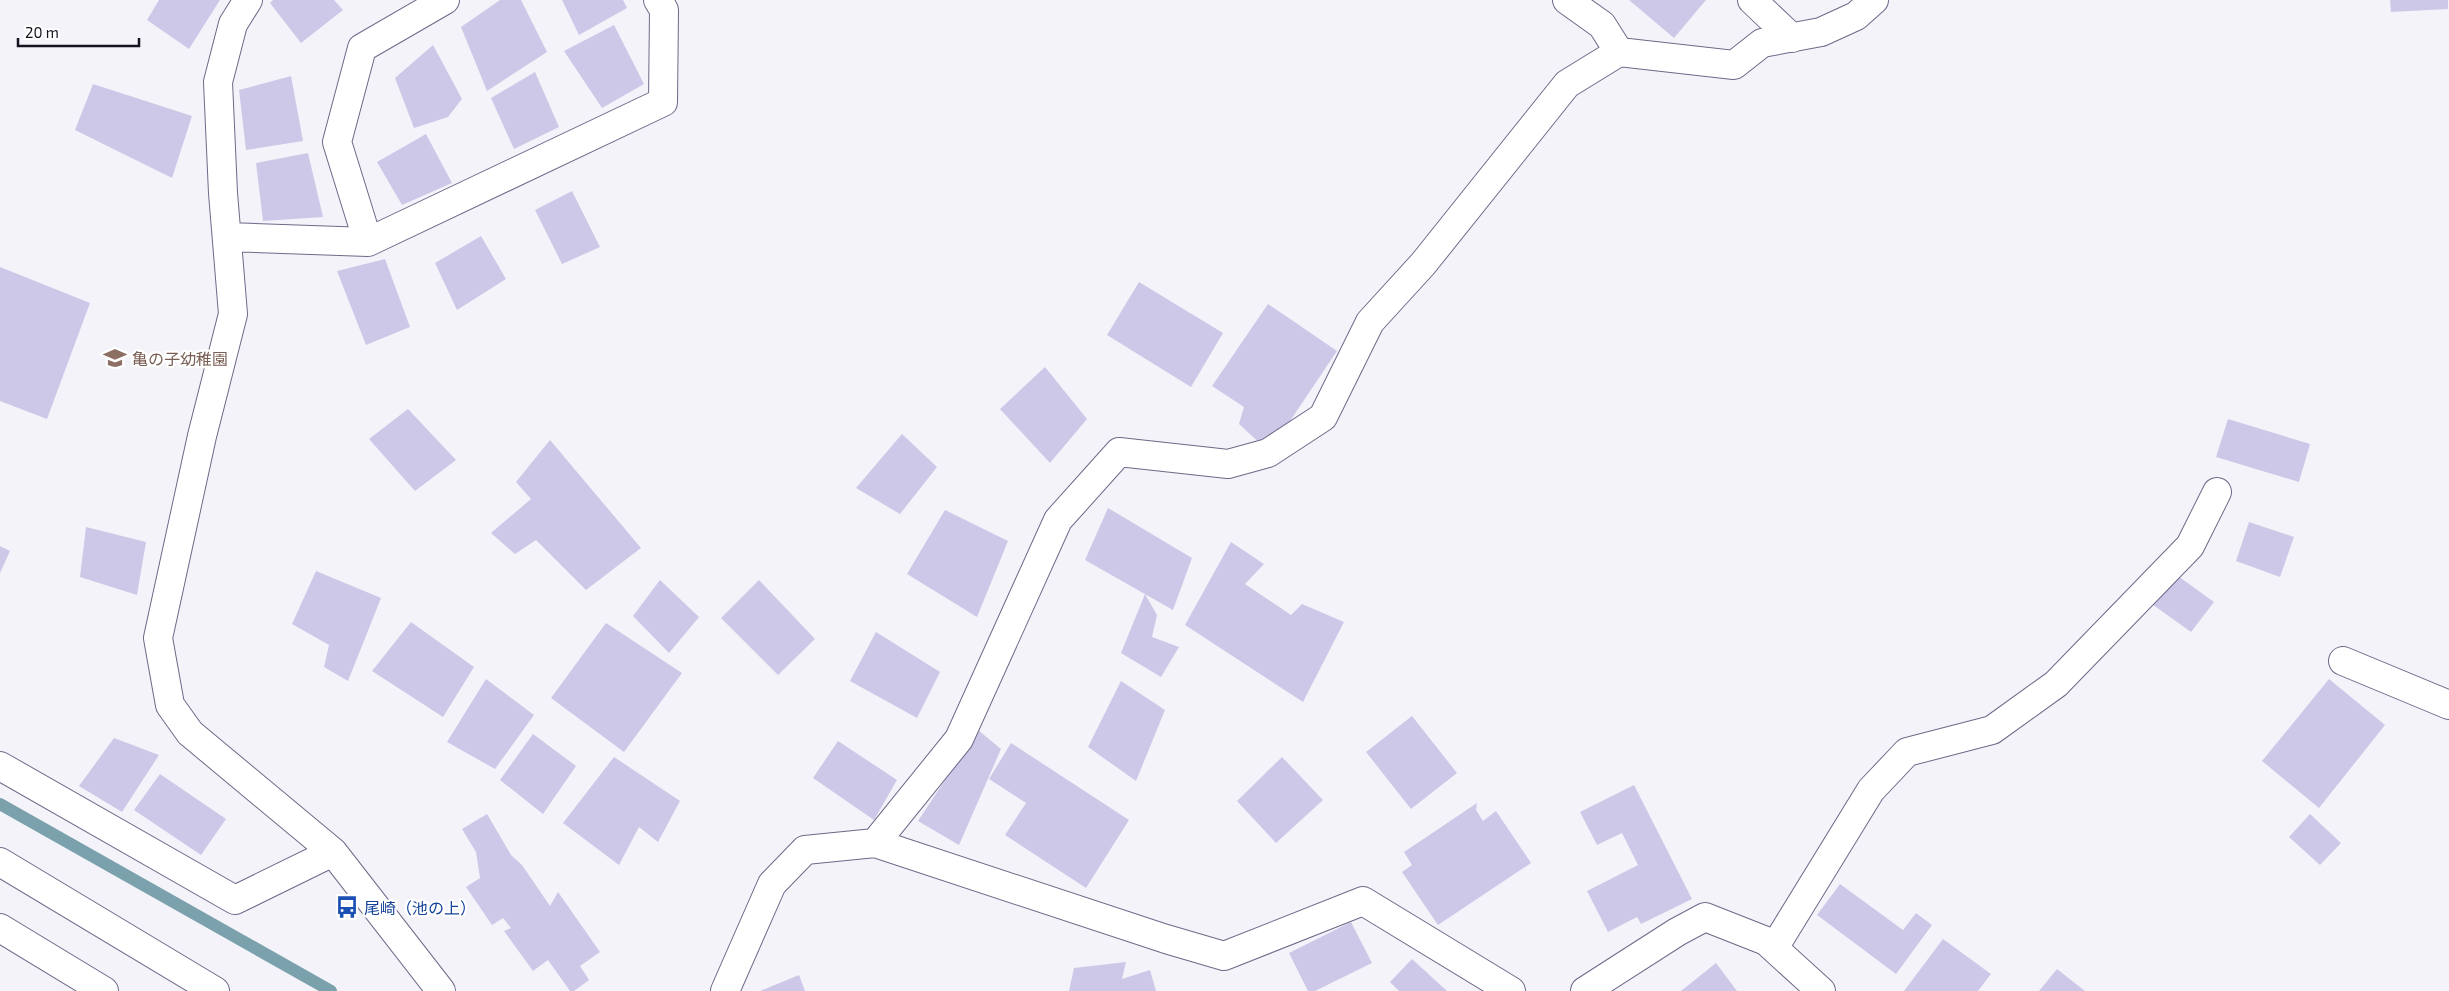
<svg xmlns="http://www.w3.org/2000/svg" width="2449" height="991" font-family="'Exo 2','Noto Sans JP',sans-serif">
	<rect width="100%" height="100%" fill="#f4f3fa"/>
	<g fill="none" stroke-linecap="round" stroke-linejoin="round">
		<!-- stream -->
		<path stroke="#7aa1ac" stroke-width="12" d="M 0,804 L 331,991"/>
	</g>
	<!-- building -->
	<path fill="#cdc8e8" d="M 159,0 L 220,0 L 189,49 L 147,20 Z
		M 273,0 L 334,0 L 343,10 L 301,43 L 270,3 Z
		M 500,0 L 521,0 L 547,52 L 487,91 L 461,27 Z
		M 562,0 L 623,0 L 627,8 L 579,35 Z
		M 1629,0 L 1706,0 L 1674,38 Z
		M 2390,0 L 2448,0 L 2448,9 L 2391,12 Z
		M 614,25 L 644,84 L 602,108 L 564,51 Z
		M 433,45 L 462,99 L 448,117 L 414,128 L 395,78 Z
		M 535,72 L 559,127 L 514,149 L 491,98 Z
		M 291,76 L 303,141 L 246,150 L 239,90 Z
		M 93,84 L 192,116 L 172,178 L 75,130 Z
		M 426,134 L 452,183 L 402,205 L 377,162 Z
		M 308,153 L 323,217 L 263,221 L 256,163 Z
		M 572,191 L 600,247 L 562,264 L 535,210 Z
		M 481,236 L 506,279 L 457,310 L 435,263 Z
		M 385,259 L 410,327 L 366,345 L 337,271 Z
		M 0,267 L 90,303 L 47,419 L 0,401 Z
		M 1139,282 L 1223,333 L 1191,387 L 1107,335 Z
		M 1268,304 L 1337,351 L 1284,430 L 1266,449 L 1239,424 L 1244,407 L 1212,386 Z
		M 1045,367 L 1087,419 L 1050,463 L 1000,409 Z
		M 408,409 L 456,460 L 415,491 L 369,439 Z
		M 2228,419 L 2310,444 L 2299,482 L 2216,457 Z
		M 902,434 L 937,467 L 900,514 L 856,488 Z
		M 550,440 L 641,548 L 586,590 L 536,540 L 515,554 L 491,533 L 531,499 L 516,482 Z
		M 1108,508 L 1192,558 L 1173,610 L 1085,560 Z
		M 945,510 L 1008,541 L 977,617 L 907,574 Z
		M 2249,522 L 2294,537 L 2280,577 L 2236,561 Z
		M 86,527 L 146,542 L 137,595 L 80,577 Z
		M 1231,542 L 1264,564 L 1245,584 L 1291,615 L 1302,604 L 1344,622 L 1303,702 L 1185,625 Z
		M 0,546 L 10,551 L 0,573 Z
		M 316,571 L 381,598 L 348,681 L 324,667 L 329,645 L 292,624 Z
		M 2171,571 L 2214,602 L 2191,632 L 2149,602 Z
		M 660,580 L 699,617 L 669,653 L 633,616 Z
		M 759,580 L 815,639 L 778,675 L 721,618 Z
		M 1145,594 L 1157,615 L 1152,637 L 1179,647 L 1161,677 L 1121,653 Z
		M 411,622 L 474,667 L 443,717 L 372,671 Z
		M 606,623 L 682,673 L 624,752 L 551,698 Z
		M 876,632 L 940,672 L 917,718 L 850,681 Z
		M 486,679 L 534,715 L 495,769 L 447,742 Z
		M 2329,679 L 2385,725 L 2319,808 L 2262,761 Z
		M 1121,681 L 1165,710 L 1136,781 L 1088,747 Z
		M 1412,716 L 1457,773 L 1411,809 L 1366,752 Z
		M 978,730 L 1001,749 L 959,845 L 918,821 Z
		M 533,734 L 576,766 L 543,814 L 500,780 Z
		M 114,738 L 159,755 L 122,812 L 79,786 Z
		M 838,741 L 897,780 L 874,820 L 813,778 Z
		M 1011,743 L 1129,820 L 1086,888 L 1005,835 L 1026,803 L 989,779 Z
		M 614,757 L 680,801 L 658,842 L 639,827 L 619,865 L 563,823 Z
		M 1282,757 L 1323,800 L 1276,843 L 1237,801 Z
		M 160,774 L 226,819 L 201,855 L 134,810 Z
		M 1634,785 L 1692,899 L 1641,924 L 1637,917 L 1608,932 L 1587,891 L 1638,865 L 1622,833 L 1597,845 L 1580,812 Z
		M 1477,803 L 1476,810 L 1483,821 L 1496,811 L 1531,863 L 1438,925 L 1402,872 L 1412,865 L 1404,852 Z
		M 487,814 L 511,855 L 522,865 L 550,906 L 558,892 L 600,952 L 580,966 L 589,980 L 574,991 L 570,991 L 548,960 L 533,971 L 504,931 L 511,928 L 503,918 L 492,925 L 466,887 L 480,878 L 476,852 L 462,829 Z
		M 2310,814 L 2341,843 L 2320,865 L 2289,837 Z
		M 1840,884 L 1903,930 L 1916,913 L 1932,925 L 1896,974 L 1817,915 Z
		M 1351,922 L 1372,963 L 1315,991 L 1308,991 L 1289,953 Z
		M 1943,939 L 1991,974 L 1978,991 L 1904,991 Z
		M 1412,959 L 1447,991 L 1399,991 L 1390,982 Z
		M 1126,962 L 1122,979 L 1150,970 L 1156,991 L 1069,991 L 1074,968 Z
		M 1716,963 L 1737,991 L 1681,991 Z
		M 2057,969 L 2085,991 L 2039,991 Z
		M 799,975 L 805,991 L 760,991 Z"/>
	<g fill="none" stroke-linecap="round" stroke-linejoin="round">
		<defs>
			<path id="minor" d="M 248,0 L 233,24 L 218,82 L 223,193 L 233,314 L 202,436 L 158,638 L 170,705 L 190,733 L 333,852 L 441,991
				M 1567,0 L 1602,25 L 1619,52
				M 1752,0 L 1792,38
				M 227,237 L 368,242 L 663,102 L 664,10 L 658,0
				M 368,242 L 337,142 L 362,48 L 445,0
				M 2343,661 L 2449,705
				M 0,766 L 235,900 L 333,852
				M 875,843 L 959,739 L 1058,520 L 1119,452 L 1228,464 L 1268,453 L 1323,417 L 1370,322 L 1423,264 L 1567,84 L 1619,52 L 1734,65 L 1762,43 L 1821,32 L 1856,16 L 1874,0
				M 0,862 L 215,991
				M 0,928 L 104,991
				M 1774,948 L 1871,790 L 1907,752 L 1992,730 L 2056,684 L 2190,546 L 2217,492
				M 725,991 L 772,884 L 805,850 L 875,843 L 1166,939 L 1224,956 L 1363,901 L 1511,991
				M 1585,991 L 1677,932 L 1705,917 L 1766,941 L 1821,991"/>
		</defs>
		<!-- minor casing -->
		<use href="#minor" stroke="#6e6988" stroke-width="30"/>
		<!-- minor -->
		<use href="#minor" stroke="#fff" stroke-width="28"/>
	</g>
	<!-- icons -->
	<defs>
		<symbol id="school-bare" viewBox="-9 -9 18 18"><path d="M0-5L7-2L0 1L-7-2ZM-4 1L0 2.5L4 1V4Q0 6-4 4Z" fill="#8d6e63" stroke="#fff" stroke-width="2.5" paint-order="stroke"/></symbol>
		<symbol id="bus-bare" viewBox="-9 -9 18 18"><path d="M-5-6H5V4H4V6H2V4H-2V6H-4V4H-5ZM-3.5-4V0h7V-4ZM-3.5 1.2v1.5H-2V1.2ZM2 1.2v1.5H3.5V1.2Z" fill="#1a4fb4" stroke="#fff" stroke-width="2.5" paint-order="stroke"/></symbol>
	</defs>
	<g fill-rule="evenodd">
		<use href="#school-bare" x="99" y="342" width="32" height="32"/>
		<use href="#bus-bare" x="331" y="891" width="32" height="32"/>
	</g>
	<g text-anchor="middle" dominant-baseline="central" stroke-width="4.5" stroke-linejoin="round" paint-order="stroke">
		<!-- education labels -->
		<g font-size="16" fill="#785e54" stroke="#fff" text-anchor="start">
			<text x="132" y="358">亀の子幼稚園</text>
		</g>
		<!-- transit labels -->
		<g font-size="16" fill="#164399" stroke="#fff" text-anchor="start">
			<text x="364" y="907">尾崎（池の上）</text>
		</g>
	</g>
	<!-- scale -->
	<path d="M18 38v8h121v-8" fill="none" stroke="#15131f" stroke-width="2.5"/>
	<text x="25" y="38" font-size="15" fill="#15131f" stroke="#ffffff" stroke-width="4" paint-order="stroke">20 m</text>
</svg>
